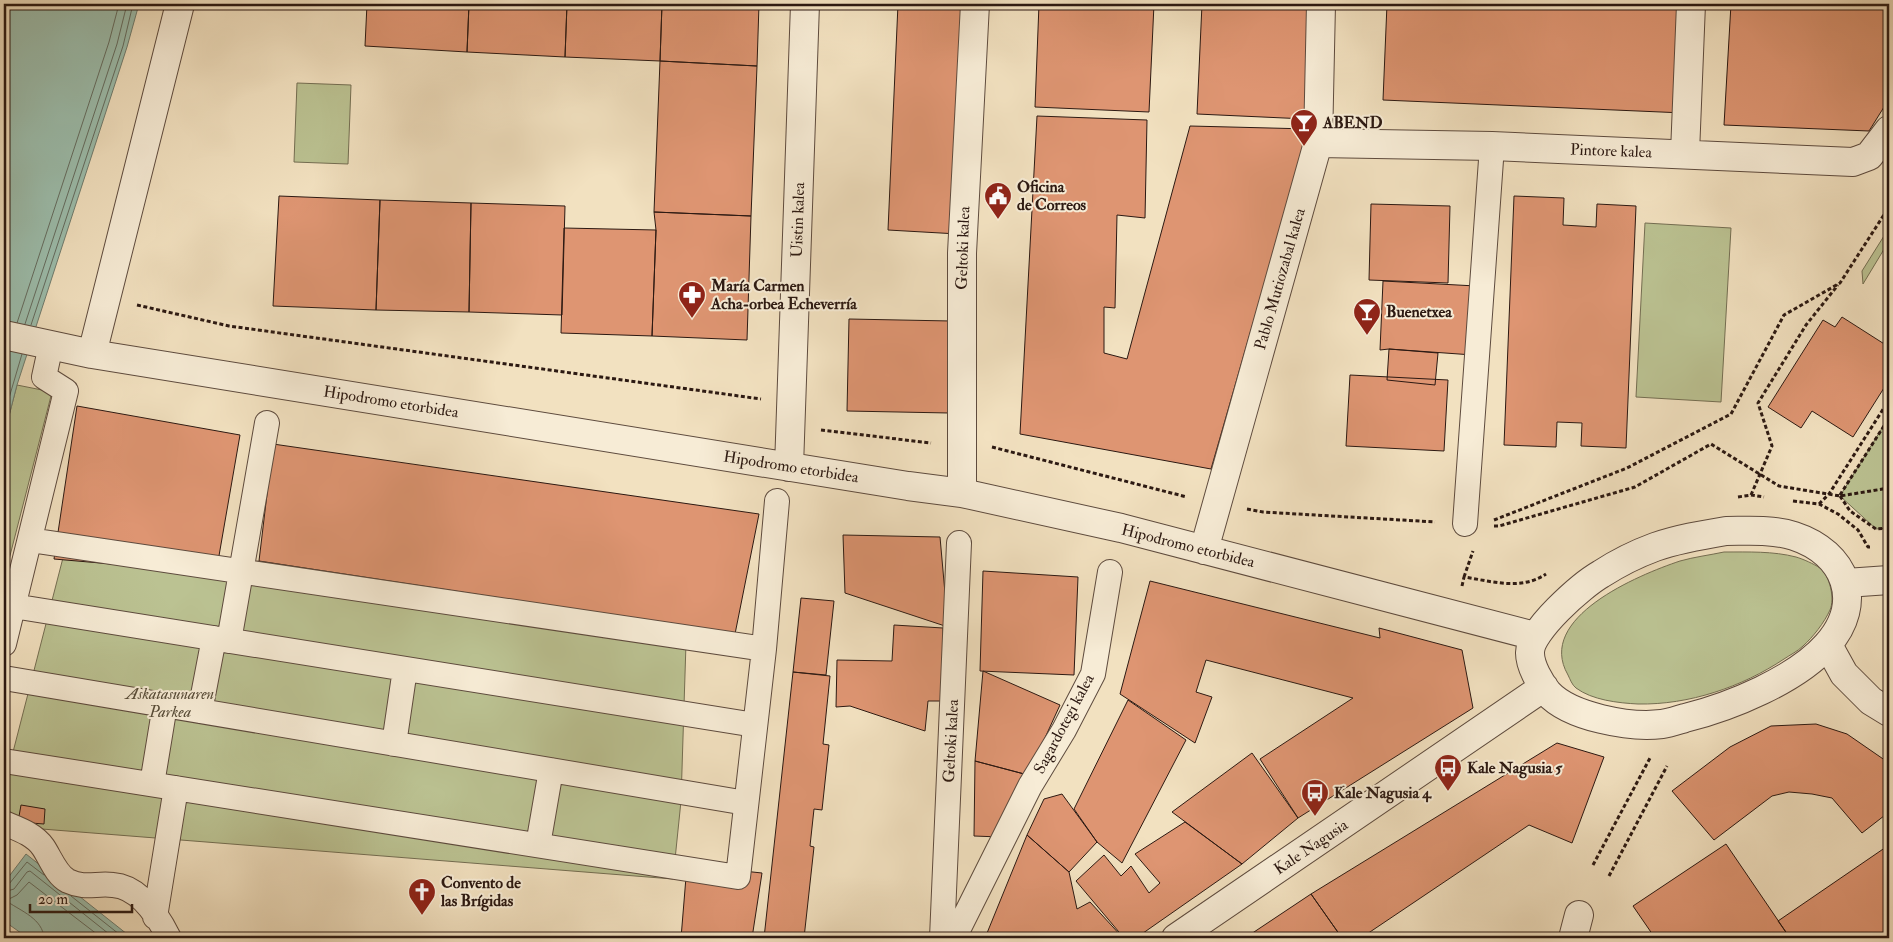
<svg xmlns="http://www.w3.org/2000/svg" width="1893" height="942" font-family="'IM FELL Double Pica',serif">
	<rect width="100%" height="100%" fill="#f2e1c0"/>
	<filter id="stains"><feTurbulence type="fractalNoise" baseFrequency=".004" numOctaves="4"/><feColorMatrix values="0 0 0 0 .2 0 0 0 0 .09 0 0 0 0 .02 0 0 0 .5 -.17"/></filter>
	<radialGradient id="worn" r=".72"><stop offset=".6" stop-color="#630" stop-opacity="0"/><stop offset="1" stop-color="#630" stop-opacity=".3"/></radialGradient>
	<!-- green -->
	<path fill="#bbc292" stroke="#746e52" d="M 297,83 L 351,85 L 348,164 L 294,162 Z
		M 1645,223 L 1731,228 L 1721,402 L 1636,397 Z
		M 1889,228 L 1889,241 L 1863,284 L 1862,271 Z
		M 17,385 L 52,392 L 4,579 L 4,435 Z
		M 1889,417 L 1889,528 L 1876,529 L 1840,496 Z
		M 65,550 L 686,643 L 681,801 L 673,879 L 4,826 L 4,787 Z
		M 1724,552 C 1748,552 1773,551 1796,557 C 1803,559 1814,564 1820,568 C 1830,576 1835,599 1830,610 C 1824,623 1813,637 1803,646 C 1798,651 1790,655 1784,659 C 1742,687 1689,705 1638,704 C 1618,703 1592,700 1576,688 C 1572,685 1570,679 1568,675 C 1535,618 1638,575 1680,561 C 1694,557 1710,555 1724,552 Z"/>
	<!-- water -->
	<path fill="#9cbead" stroke="#6f7c6f" d="M 4,4 L 139,4 L 127,47 L 17,385 L 4,435 Z
		M 26,854 L 132,938 L 28,938 L 4,921 L 4,883 Z"/>
	<g fill="none" stroke-linecap="round" stroke-linejoin="round">
		<!-- shore -->
		<path stroke="#646c60" stroke-width="1" d="M 17,323 L 109,42 L 119,4
			M 25,324 L 117,44 L 127,4
			M 31,325 L 123,46 L 133,4
			M 4,415 L 22,354
			M 4,886 L 9,884 L 27,862 L 44,875
			M 4,892 L 14,889 L 27,872 L 30,871 L 114,938
			M 71,896 L 124,938
			M 44,938 C 43,919 21,911 8,902 L 9,899 L 17,895 L 29,882 L 102,938"/>
	</g>
	<!-- building -->
	<path fill="#de9572" stroke="#2c1912" d="M 367,4 L 469,4 L 467,52 L 365,46 Z
		M 469,4 L 567,4 L 565,57 L 467,52 Z
		M 567,4 L 662,4 L 660,61 L 565,57 Z
		M 662,4 L 759,4 L 757,66 L 660,61 Z
		M 898,4 L 968,4 L 958,234 L 888,230 Z
		M 1039,4 L 1154,4 L 1149,112 L 1035,107 Z
		M 1202,4 L 1311,4 L 1306,119 L 1197,114 Z
		M 1387,4 L 1688,4 L 1684,113 L 1383,100 Z
		M 1731,4 L 1889,4 L 1889,99 L 1869,131 L 1724,125 Z
		M 660,61 L 757,66 L 751,216 L 654,212 Z
		M 1037,116 L 1147,120 L 1145,218 L 1117,215 L 1115,308 L 1104,307 L 1104,353 L 1127,359 L 1190,126 L 1309,129 L 1211,469 L 1020,434 Z
		M 279,196 L 380,200 L 376,310 L 273,306 Z
		M 1514,196 L 1564,198 L 1563,225 L 1596,227 L 1597,204 L 1636,206 L 1626,448 L 1581,446 L 1582,423 L 1557,422 L 1556,447 L 1504,445 Z
		M 380,200 L 471,203 L 469,312 L 376,310 Z
		M 471,203 L 565,206 L 562,315 L 469,312 Z
		M 1371,204 L 1450,206 L 1448,283 L 1369,280 Z
		M 654,212 L 751,216 L 747,340 L 652,336 L 656,230 Z
		M 564,228 L 656,230 L 652,336 L 561,333 Z
		M 1383,281 L 1476,286 L 1473,355 L 1389,349 L 1380,350 Z
		M 1842,317 L 1889,347 L 1889,380 L 1853,437 L 1812,411 L 1801,428 L 1768,407 L 1823,320 L 1835,327 Z
		M 849,319 L 951,321 L 949,413 L 847,411 Z
		M 1389,349 L 1438,353 L 1435,385 L 1387,380 Z
		M 1350,375 L 1448,380 L 1444,451 L 1346,446 Z
		M 77,406 L 240,435 L 216,573 L 54,559 Z
		M 273,444 L 759,514 L 735,634 L 259,561 Z
		M 843,535 L 940,537 L 948,627 L 845,593 Z
		M 983,571 L 1078,577 L 1074,675 L 980,671 Z
		M 1150,581 L 1380,638 L 1379,628 L 1462,650 L 1473,708 L 1298,818 L 1260,759 L 1353,698 L 1206,660 L 1196,692 L 1212,697 L 1195,743 L 1120,694 Z
		M 801,598 L 834,601 L 826,675 L 793,672 Z
		M 894,625 L 943,628 L 944,701 L 928,701 L 925,731 L 850,706 L 836,707 L 837,660 L 892,661 Z
		M 983,671 L 1060,705 L 1028,775 L 975,761 Z
		M 793,672 L 830,676 L 823,744 L 829,745 L 822,810 L 814,809 L 810,846 L 814,847 L 804,938 L 764,938 Z
		M 1128,700 L 1186,740 L 1122,863 L 1097,842 L 1074,809 Z
		M 1816,724 L 1847,734 L 1889,763 L 1889,812 L 1862,833 L 1832,798 L 1812,794 L 1789,792 L 1772,796 L 1714,840 L 1672,791 L 1730,747 L 1771,726 Z
		M 1557,743 L 1604,757 L 1572,843 L 1529,825 L 1361,938 L 1342,938 L 1311,894 Z
		M 1252,753 L 1298,818 L 1242,864 L 1172,812 Z
		M 975,761 L 1028,775 L 1000,837 L 974,836 Z
		M 1062,794 L 1097,842 L 1069,872 L 1027,835 L 1044,799 Z
		M 21,805 L 45,809 L 44,824 L 18,822 Z
		M 1185,822 L 1242,864 L 1136,938 L 1124,938 L 1076,881 L 1104,855 L 1121,876 L 1131,866 L 1149,893 L 1160,883 L 1135,854 Z
		M 1027,835 L 1069,872 L 1077,909 L 1090,902 L 1123,938 L 985,938 Z
		M 1726,844 L 1790,938 L 1655,938 L 1633,906 Z
		M 1889,845 L 1889,938 L 1790,938 L 1778,921 Z
		M 687,865 L 762,873 L 752,938 L 681,938 Z
		M 1311,894 L 1342,938 L 1245,938 Z"/>
	<g fill="none" stroke-linecap="round" stroke-linejoin="round">
		<defs>
			<path id="pedestrian" d="M 1465,524 L 1492,146
				M 30,540 L 764,649 L 777,501
				M 13,606 L 755,725
				M 229,641 L 267,423
				M 4,644 L 66,391 L 44,377 L 51,345
				M 4,678 L 746,803
				M 200,711 L 214,638
				M 394,744 L 405,669
				M 4,761 L 738,877 L 764,649
				M 152,784 L 165,705
				M 4,823 C 18,829 34,834 43,847 C 50,857 56,875 68,881 C 85,889 96,883 113,885 C 140,887 158,916 169,938
				M 538,845 L 551,770
				M 155,917 L 176,788
				M 942,938 L 959,543
				M 954,938 L 1030,786 L 1064,730 L 1093,674 L 1110,572"/>
			<path id="minor" d="M 1318,143 L 1492,146 L 1853,162 L 1869,156 L 1889,130
				M 1685,153 L 1691,4
				M 4,335 L 92,354 L 908,486 L 962,493 L 1121,528 L 1535,636
				M 92,354 L 180,4
				M 789,467 L 805,4
				M 962,493 L 962,253 L 975,4
				M 1726,531 C 1748,531 1772,529 1794,536 C 1846,553 1865,602 1827,645 C 1796,680 1730,707 1685,718 C 1678,720 1670,723 1662,724 C 1630,728 1570,717 1548,693 C 1540,683 1530,666 1530,653 C 1529,631 1582,585 1601,574 C 1618,563 1636,554 1655,547 C 1678,539 1702,535 1726,531 Z
				M 1204,550 L 1318,143 L 1321,4
				M 1828,645 L 1844,674 L 1871,701 L 1889,712
				M 1176,938 L 1544,687
				M 1573,938 L 1579,915"/>
			<path id="tertiary" d="M 1846,583 L 1889,580"/>
		</defs>
		<!-- pedestrian casing -->
		<use href="#pedestrian" stroke="#5e4b3e" stroke-width="26"/>
		<!-- minor casing -->
		<use href="#minor" stroke="#5e4b3e" stroke-width="30"/>
		<!-- tertiary casing -->
		<use href="#tertiary" stroke="#5e4b3e" stroke-width="30"/>
		<!-- path -->
		<path stroke="#2c1912" stroke-width="3" stroke-dasharray="4 2.5" stroke-linecap="butt" d="M 137,305 L 229,326 L 761,399
			M 821,430 L 931,443
			M 992,447 L 1187,497
			M 1751,495 L 1772,446 L 1758,403 L 1806,325 L 1838,285
			M 1840,495 L 1889,418
			M 1840,496 L 1850,511 L 1876,529 L 1889,528
			M 1738,497 L 1751,495 L 1764,497
			M 1793,501 L 1819,504 L 1838,514 L 1858,530 L 1868,547 L 1871,547
			M 1819,504 L 1829,494 L 1889,400
			M 1247,509 L 1263,512 L 1435,522
			M 1494,520 L 1627,468 L 1731,414 L 1784,315 L 1840,283 L 1889,207
			M 1494,526 L 1499,526 L 1635,487 L 1711,444 L 1779,486 L 1840,496 L 1889,488
			M 1464,577 L 1473,551
			M 1462,586 L 1464,577 C 1491,581 1521,591 1546,574
			M 1593,865 L 1650,758
			M 1609,876 L 1667,766"/>
		<!-- pedestrian -->
		<use href="#pedestrian" stroke="#f7ecd6" stroke-width="24"/>
		<!-- minor -->
		<use href="#minor" stroke="#f7ecd6" stroke-width="28"/>
		<!-- tertiary -->
		<use href="#tertiary" stroke="#f7ecd6" stroke-width="28"/>
	</g>
	<!-- icons -->
	<defs>
		<symbol id="bar-pin" viewBox="-11 -11 22 30"><path d="M0 17L-7.5 6A9.5 9.5 0 1 1 7.5 6Z" fill="#8f2418" stroke="#f7ecd6"/><path d="M-6-5H6L.8 .8V4.5H3.5V6h-7V4.5H-.8V.8Z" fill="#fff"/></symbol>
		<symbol id="civic-pin" viewBox="-11 -11 22 30"><path d="M0 17L-7.5 6A9.5 9.5 0 1 1 7.5 6Z" fill="#8f2418" stroke="#f7ecd6"/><path d="M-.6-6.5H3V-4.5H.6V-3L4-1V1h2V6H-6V1h2V-1L-.6-3ZM-1.2 2.5V6h2.4V2.5Z" fill="#fff"/></symbol>
		<symbol id="pharmacy-pin" viewBox="-11 -11 22 30"><path d="M0 17L-7.5 6A9.5 9.5 0 1 1 7.5 6Z" fill="#8f2418" stroke="#f7ecd6"/><path d="M-2-6h4v4h4v4h-4v4h-4v-4h-4v-4h4Z" fill="#fff"/></symbol>
		<symbol id="bus-pin" viewBox="-11 -11 22 30"><path d="M0 17L-7.5 6A9.5 9.5 0 1 1 7.5 6Z" fill="#8f2418" stroke="#f7ecd6"/><path d="M-5-6H5V4H4V6H2V4H-2V6H-4V4H-5ZM-3.5-4V0h7V-4ZM-3.5 1.2v1.5H-2V1.2ZM2 1.2v1.5H3.5V1.2Z" fill="#fff"/></symbol>
		<symbol id="church-pin" viewBox="-11 -11 22 30"><path d="M0 17L-7.5 6A9.5 9.5 0 1 1 7.5 6Z" fill="#8f2418" stroke="#f7ecd6"/><path d="M-1.2-6h2.4v3.5h3.3v2.4h-3.3V6h-2.4V-.1h-3.3v-2.4h3.3Z" fill="#fff"/></symbol>
	</defs>
	<g fill-rule="evenodd">
		<use href="#bar-pin" x="1288" y="107" width="32" height="43"/>
		<use href="#civic-pin" x="982" y="180" width="32" height="43"/>
		<use href="#pharmacy-pin" x="676" y="279" width="32" height="43"/>
		<use href="#bar-pin" x="1351" y="296" width="32" height="43"/>
		<use href="#bus-pin" x="1432" y="752" width="32" height="43"/>
		<use href="#bus-pin" x="1299" y="777" width="32" height="43"/>
		<use href="#church-pin" x="406" y="876" width="32" height="43"/>
	</g>
	<g text-anchor="middle" dominant-baseline="central" stroke-width="4" stroke-linejoin="round" paint-order="stroke">
		<!-- poi labels -->
		<g font-size="16" font-weight="bold" fill="#2c1912" stroke="#f7ecd6" text-anchor="start">
			<text x="1323" y="123">ABEND</text>
			<text x="1017" y="187">Oficina<tspan x="1017" dy="18">de Correos</tspan></text>
			<text x="711" y="286">María Carmen<tspan x="711" dy="18">Acha-orbea Echeverría</tspan></text>
			<text x="1386" y="312">Buenetxea</text>
			<text x="1467" y="768">Kale Nagusia 5</text>
			<text x="1334" y="793">Kale Nagusia 4</text>
			<text x="441" y="883">Convento de<tspan x="441" dy="18">las Brígidas</tspan></text>
		</g>
		<!-- street labels -->
		<g font-size="16" fill="#2c1912" stroke="#f7ecd6">
			<text transform="translate(1611 151) rotate(2)">Pintore kalea</text>
			<text transform="translate(798 220) rotate(-88)">Uistin kalea</text>
			<text transform="translate(963 248) rotate(-88)">Geltoki kalea</text>
			<text transform="translate(1280 279) rotate(-74)">Pablo Mutiozabal kalea</text>
			<text transform="translate(391 402) rotate(9)">Hipodromo etorbidea</text>
			<text transform="translate(791 467) rotate(9)">Hipodromo etorbidea</text>
			<text transform="translate(1188 546) rotate(14)">Hipodromo etorbidea</text>
			<text transform="translate(1064 724) rotate(-62)">Sagardotegi kalea</text>
			<text transform="translate(951 741) rotate(-87)">Geltoki kalea</text>
			<text transform="translate(1311 847) rotate(-34)">Kale Nagusia</text>
		</g>
		<!-- park labels -->
		<g font-size="16" font-style="italic" fill="#574c38" stroke="#f7ecd6">
			<text x="170" y="694">Askatasunaren<tspan x="170" dy="18">Parkea</tspan></text>
		</g>
	</g>
	<!-- margin -->
	<rect width="1893" height="942" fill="none" stroke="#f2e1c0" stroke-width="20"/>
	<rect x="5" y="5" width="1883" height="932" fill="none" stroke="#2c1912" stroke-width="2.5"/>
	<rect x="10" y="10" width="1873" height="922" fill="none" stroke="#2c1912"/>
	<!-- scale -->
	<path d="M30 904v8h102v-8" fill="none" stroke="#2c1912" stroke-width="2.5"/>
	<text x="38" y="904" font-size="15" fill="#2c1912" stroke="#f7ecd6" stroke-width="4" paint-order="stroke">20 m</text>
	<rect width="100%" height="100%" filter="url(#stains)"/>
	<rect width="100%" height="100%" fill="url(#worn)"/>
</svg>
